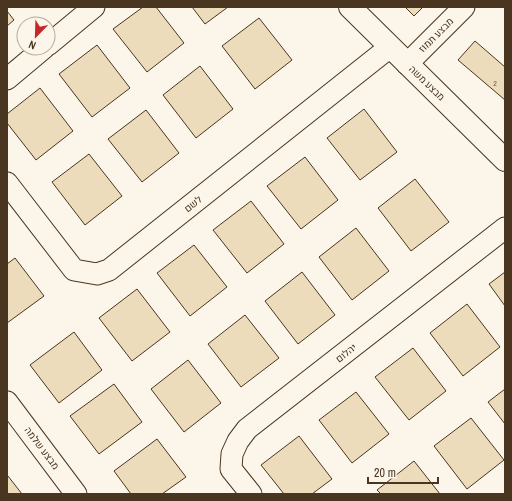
<svg xmlns="http://www.w3.org/2000/svg" width="512" height="501" font-family="'Archivo Narrow',Heebo,sans-serif">
	<rect width="100%" height="100%" fill="#fbf6e9"/>
	<!-- building -->
	<path fill="#ecdcbc" stroke="#4a3520" d="M 143,7 L 156,7 L 184,43 L 147,72 L 113,29 Z
		M 192,7 L 228,7 L 205,24 Z
		M 405,7 L 423,7 L 414,16 Z
		M 7,11 L 14,20 L 7,26 Z
		M 259,18 L 292,60 L 255,89 L 222,46 Z
		M 475,41 L 505,67 L 505,100 L 458,60 Z
		M 97,45 L 130,88 L 92,117 L 59,74 Z
		M 200,66 L 233,109 L 196,138 L 163,95 Z
		M 40,88 L 73,131 L 36,160 L 7,123 L 7,114 Z
		M 364,109 L 397,152 L 360,180 L 327,138 Z
		M 146,110 L 179,153 L 142,182 L 108,139 Z
		M 89,154 L 122,196 L 85,225 L 52,182 Z
		M 305,157 L 338,200 L 301,229 L 267,186 Z
		M 415,179 L 449,222 L 411,251 L 378,208 Z
		M 251,201 L 284,244 L 247,273 L 213,230 Z
		M 356,228 L 389,271 L 352,300 L 319,257 Z
		M 194,245 L 227,287 L 190,316 L 157,273 Z
		M 15,258 L 44,296 L 7,323 L 7,264 Z
		M 302,272 L 335,315 L 298,344 L 265,301 Z
		M 505,272 L 505,306 L 489,284 Z
		M 137,289 L 170,332 L 132,361 L 99,318 Z
		M 467,304 L 500,347 L 463,376 L 430,333 Z
		M 245,315 L 279,358 L 241,387 L 208,344 Z
		M 74,332 L 102,370 L 59,403 L 30,365 Z
		M 413,348 L 446,391 L 409,420 L 375,377 Z
		M 188,360 L 221,403 L 184,432 L 151,389 Z
		M 114,384 L 142,422 L 99,454 L 70,416 Z
		M 505,389 L 505,424 L 488,402 Z
		M 356,392 L 389,434 L 352,463 L 319,420 Z
		M 471,418 L 504,460 L 467,489 L 434,446 Z
		M 299,436 L 332,479 L 312,494 L 284,494 L 261,465 Z
		M 157,439 L 186,477 L 162,494 L 131,494 L 114,471 Z
		M 414,461 L 440,494 L 381,494 L 377,490 Z
		M 7,475 L 8,476 L 22,494 L 7,494 Z"/>
	<g fill="none" stroke-linecap="round" stroke-linejoin="round">
		<defs>
			<path id="street" d="M 48,45 L 94,7
				M 407,64 L 464,7
				M 7,79 L 44,48
				M 7,183 L 74,270 L 97,274 L 109,270 L 390,47
				M 7,402 L 76,494
				M 251,494 L 231,469 L 232,454 L 238,441 L 247,429 L 505,228"/>
			<path id="secondary" d="M 350,7 L 505,160"/>
		</defs>
		<!-- street casing -->
		<use href="#street" stroke="#4a3520" stroke-width="23"/>
		<!-- secondary casing -->
		<use href="#secondary" stroke="#4a3520" stroke-width="24"/>
		<!-- street -->
		<use href="#street" stroke="#fbf6e9" stroke-width="21"/>
		<!-- secondary -->
		<use href="#secondary" stroke="#fbf6e9" stroke-width="22"/>
	</g>
	<g text-anchor="middle" dominant-baseline="central" stroke-width="3" stroke-linejoin="round" paint-order="stroke">
		<!-- number labels -->
		<g font-size="8" fill="#725f47">
			<text x="495" y="83">2</text>
		</g>
		<!-- street labels -->
		<g font-size="10" fill="#4a3520" stroke="#fbf6e9">
			<text transform="translate(436 35) rotate(-45)">מבצע תמוז</text>
			<text transform="translate(427 83) rotate(44)">מבצע משה</text>
			<text transform="translate(193 204) rotate(-39)">לשם</text>
			<text transform="translate(346 353) rotate(-38)">יהלום</text>
			<text transform="translate(42 448) rotate(53)">מבצע שלמה</text>
		</g>
	</g>
	<!-- border -->
	<rect width="512" height="501" fill="none" stroke="#4a3520" stroke-width="16"/>
	<!-- north arrow -->
	<g transform="translate(36 36) rotate(203)"><circle r="19" fill="#fbf6e9" stroke="#b4a999"/>
	<path d="M0-3L7 15L0 10L-7 15Z" fill="#c62828"/>
	<text y="-6" font-size="11" font-weight="bold" text-anchor="middle" fill="#4a3520">N</text>
	</g>
	<!-- scale -->
	<path d="M368 477v6h70v-6" fill="none" stroke="#4a3520" stroke-width="2"/>
	<text x="374" y="477" font-size="12" fill="#4a3520" stroke="#fbf6e9" stroke-width="3" paint-order="stroke">20 m</text>
</svg>
